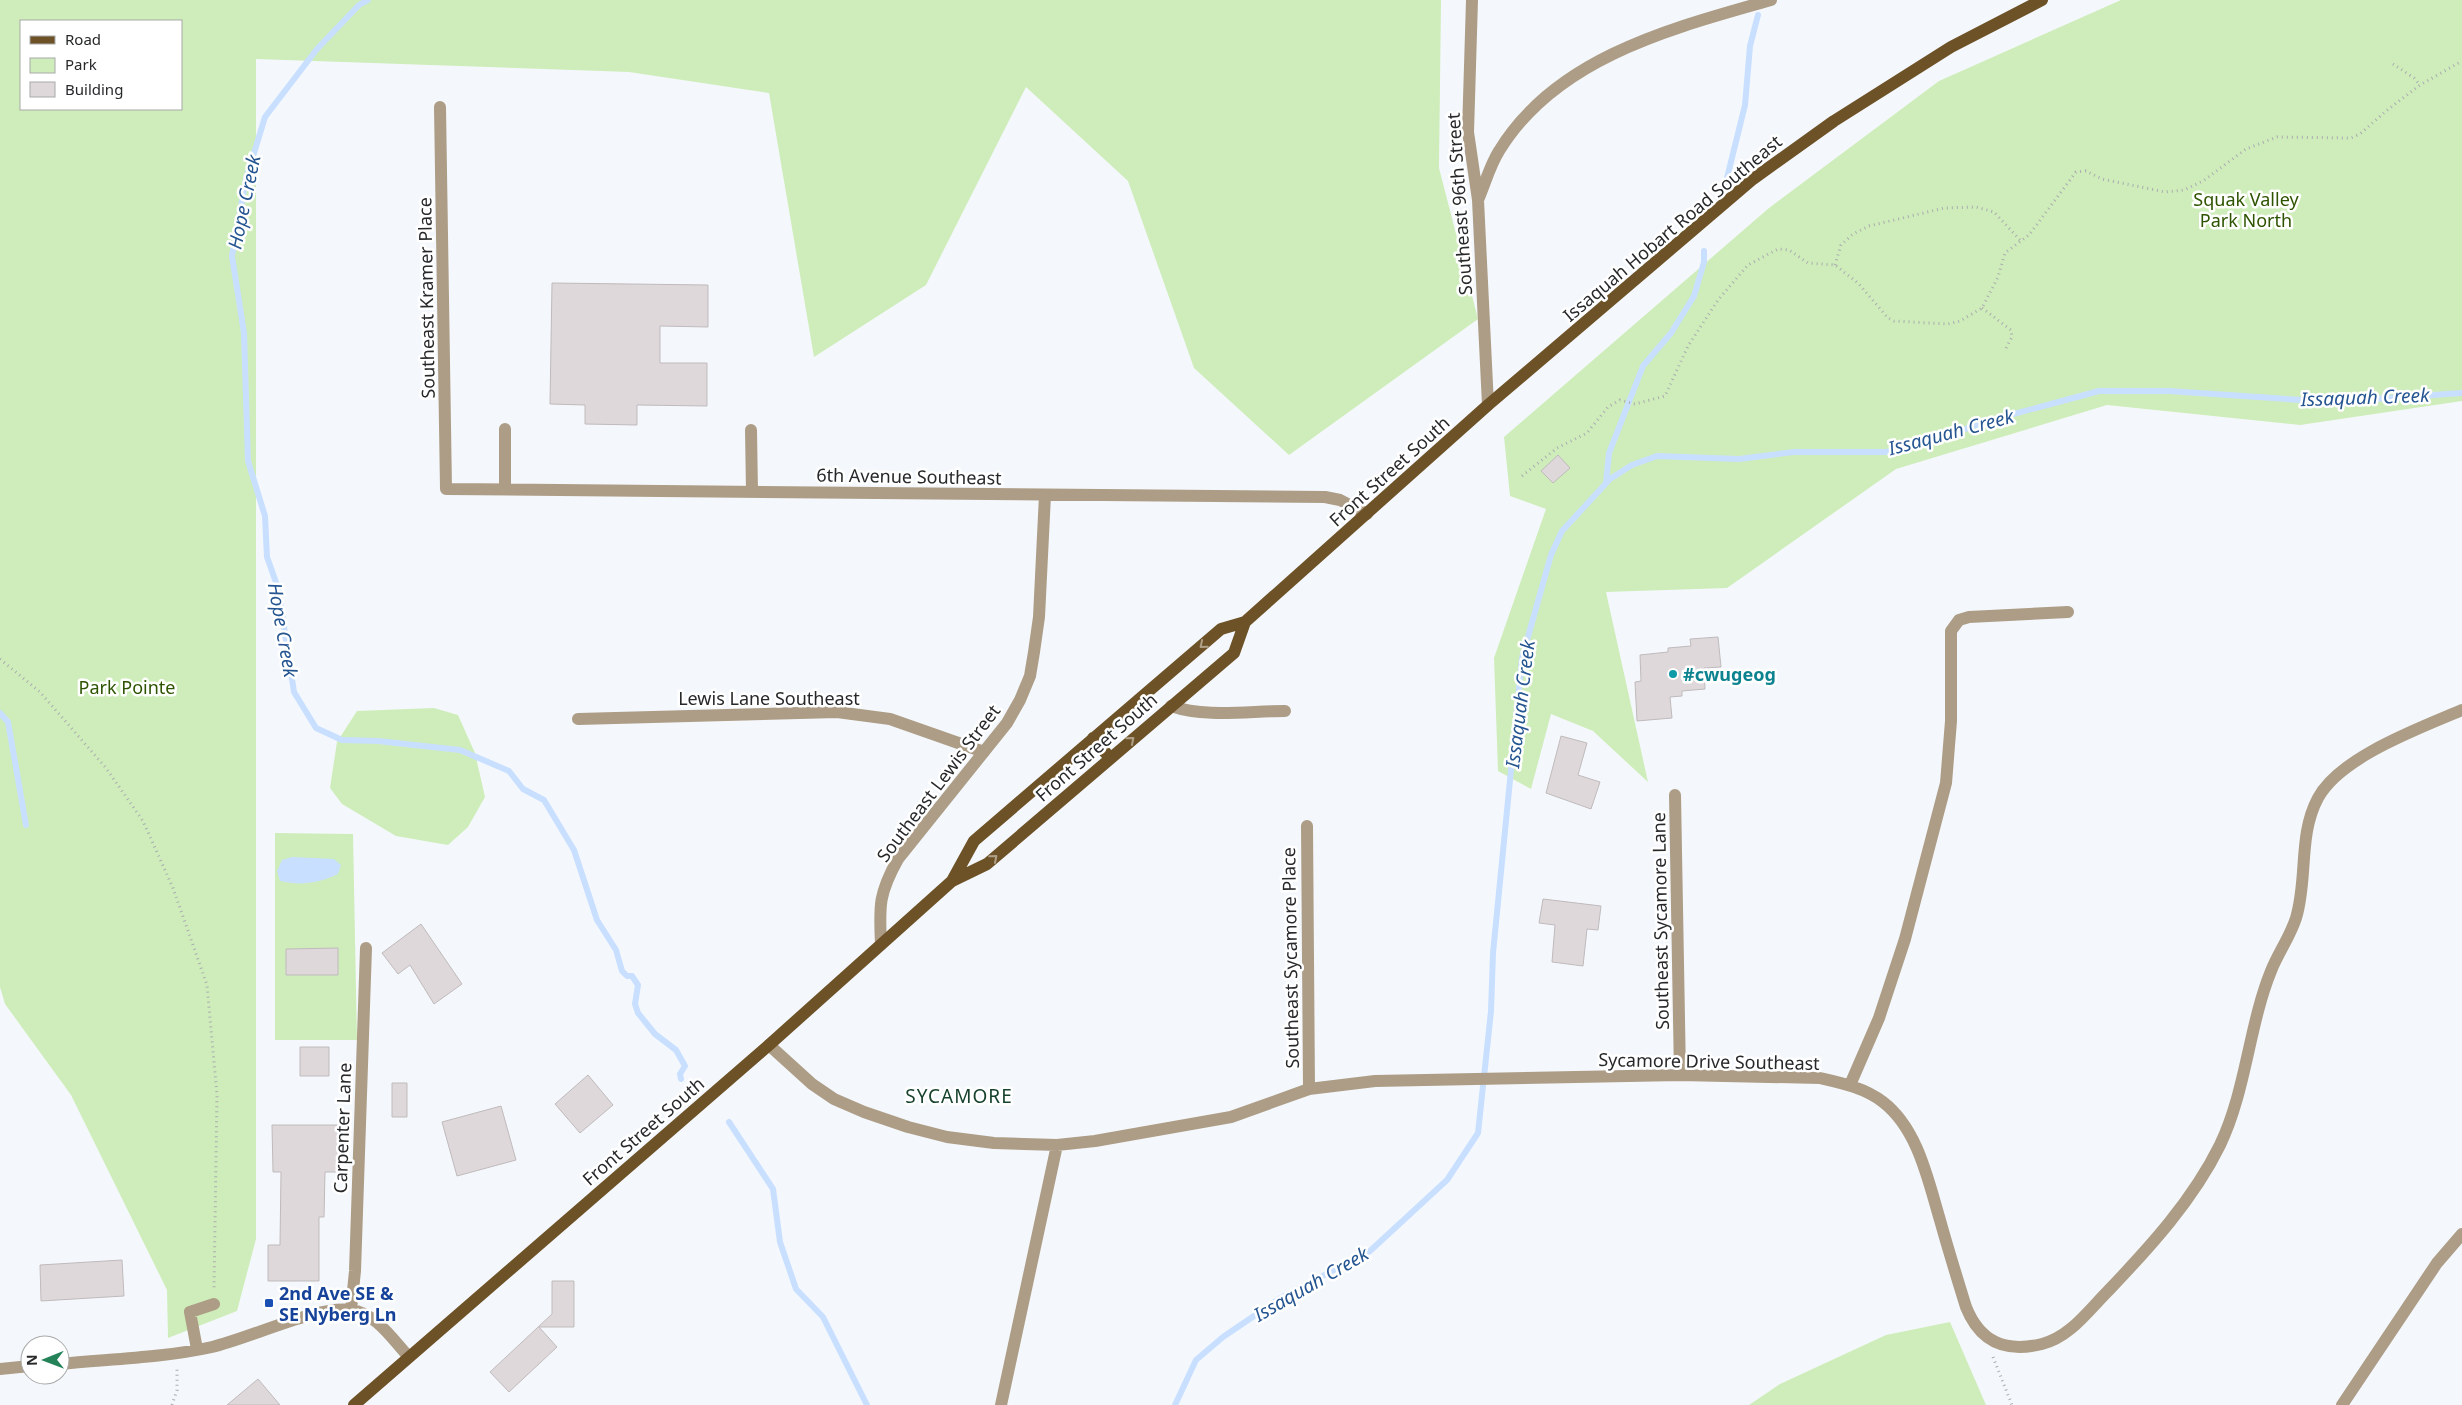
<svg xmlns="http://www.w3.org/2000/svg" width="2462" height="1405" font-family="'Noto Sans',sans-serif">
	<rect width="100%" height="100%" fill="#f4f8fc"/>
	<!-- green -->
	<path fill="#cfedba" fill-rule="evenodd" d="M 0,0 L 1441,0 L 1439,168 L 1478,319 L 1289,455 L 1194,368 L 1128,181 L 1026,87 L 926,285 L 814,357 L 769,93 L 629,72 L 256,59 L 256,1239 L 237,1311 L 168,1338 L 167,1290 L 71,1095 L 5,1004 L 0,987 ZM 21,21 L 181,21 L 181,109 L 21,109 Z
		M 2121,0 L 2462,0 L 2462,401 L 2300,425 L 2107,405 L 1896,469 L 1727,588 L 1606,592 L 1648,782 L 1593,731 L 1551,714 L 1531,789 L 1498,771 L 1494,658 L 1546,509 L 1510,496 L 1504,437 L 1769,208 L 1939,81 Z
		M 434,708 L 458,715 L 475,753 L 485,797 L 468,827 L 448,845 L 396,836 L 342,804 L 330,788 L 337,742 L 357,711 Z
		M 275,833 L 353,834 L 357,1040 L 275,1040 Z
		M 1950,1322 L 1986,1405 L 1749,1405 L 1780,1384 L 1886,1335 Z"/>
	<!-- water -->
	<path fill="#c8dfff" d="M 292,857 L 334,859 L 341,865 L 338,874 C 319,883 301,886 280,881 L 277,871 L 282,860 Z"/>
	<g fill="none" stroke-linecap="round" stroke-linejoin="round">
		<!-- stream -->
		<path stroke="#c8dfff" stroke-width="6" d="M 368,0 L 359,5 L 317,49 L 265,117 L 246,179 L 232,256 L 244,333 L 248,461 L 265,516 L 267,557 L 278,588 L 294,692 L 316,728 L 342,740 L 378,741 L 460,750 L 509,771 L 523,789 L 544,800 L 574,850 L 597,920 L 616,950 L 622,971 L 627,976 L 632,976 L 638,985 L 635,1004 L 638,1013 L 655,1034 L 676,1050 L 685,1066 L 680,1074 L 681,1079
			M 1726,182 L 1745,105 L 1750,46 L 1758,15
			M 1606,483 L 1609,453 L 1643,366 L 1671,333 L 1694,296 L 1704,262 L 1704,251
			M 0,713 L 8,722 L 26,825
			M 729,1122 L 773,1189 L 780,1242 L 796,1289 L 823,1317 L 867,1405
			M 1175,1405 L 1196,1360 L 1223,1337 L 1279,1299 L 1370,1251 L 1447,1180 L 1478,1133 L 1491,1011 L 1493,953 L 1522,658 L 1551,555 L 1562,531 L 1610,479 L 1632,465 L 1657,456 L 1739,459 L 1794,452 L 1886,452 L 1942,437 L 1995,419 L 2099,391 L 2169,391 L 2331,402 L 2462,393"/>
	</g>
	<!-- building -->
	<path fill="#ded8da" stroke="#c0babc" d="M 552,283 L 708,285 L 708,327 L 660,326 L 660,363 L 707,363 L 707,406 L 637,405 L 637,425 L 585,424 L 585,405 L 550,404 Z
		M 1558,455 L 1570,468 L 1553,483 L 1541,471 Z
		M 1718,637 L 1721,667 L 1704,668 L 1705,689 L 1682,691 L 1682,696 L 1670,697 L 1672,718 L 1637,721 L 1635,682 L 1641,681 L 1640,655 L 1668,652 L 1668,648 L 1691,646 L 1690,639 Z
		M 1561,736 L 1587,743 L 1578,775 L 1600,782 L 1591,809 L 1546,793 Z
		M 1543,899 L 1601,906 L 1598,930 L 1587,929 L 1583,966 L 1552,962 L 1555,925 L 1539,923 Z
		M 421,924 L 462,984 L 434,1004 L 410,965 L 398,974 L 382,953 Z
		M 338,948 L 338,975 L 286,975 L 286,949 Z
		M 300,1047 L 329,1047 L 329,1076 L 300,1076 Z
		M 588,1075 L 613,1105 L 580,1133 L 555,1104 Z
		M 392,1083 L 407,1083 L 407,1117 L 392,1117 Z
		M 501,1106 L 516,1160 L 457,1176 L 442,1122 Z
		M 272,1125 L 339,1125 L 339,1172 L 325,1172 L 324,1217 L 319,1217 L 319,1281 L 268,1281 L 268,1245 L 280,1245 L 281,1172 L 273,1172 Z
		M 122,1260 L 124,1296 L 41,1301 L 40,1265 Z
		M 552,1281 L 574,1281 L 574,1327 L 539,1327 L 557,1347 L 509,1392 L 490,1372 L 552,1314 Z
		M 258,1379 L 280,1405 L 227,1405 Z"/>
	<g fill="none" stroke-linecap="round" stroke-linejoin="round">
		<!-- path -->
		<path stroke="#aaadb0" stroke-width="3" stroke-dasharray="1 4" stroke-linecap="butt" d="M 2393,64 L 2414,78 L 2420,85
			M 1835,265 L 1841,245 L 1853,234 L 1869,226 L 1944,208 L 1976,207 L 1994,212 L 2020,240
			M 1982,308 L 2011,330 L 2012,337 L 2006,348
			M 1522,476 L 1557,448 L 1587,433 L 1608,407 L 1620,400 L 1635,404 L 1665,396 L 1688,346 L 1718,300 L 1748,265 L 1778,249 L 1789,250 L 1808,263 L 1835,265 L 1858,283 L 1888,318 L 1894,321 L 1948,324 L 1960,321 L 1982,308 L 1998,277 L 2005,253 L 2029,235 L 2076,172 L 2086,171 L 2102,179 L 2165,192 L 2184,190 L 2203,181 L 2246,149 L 2277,137 L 2351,138 L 2360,134 L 2386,111 L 2420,85 L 2462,61
			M 0,659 L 40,692 L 106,768 L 143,821 L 173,888 L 207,985 L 217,1095 L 214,1288
			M 1993,1357 L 2012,1405
			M 172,1405 L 177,1390 L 177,1369"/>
		<!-- minor -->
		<path stroke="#ad9d86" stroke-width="12" d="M 1472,0 L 1468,132 L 1478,200 L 1488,405
			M 440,107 L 446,489 L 1325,497 L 1340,500 L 1367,514
			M 1478,200 C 1485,184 1490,165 1499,151 C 1556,57 1673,28 1771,0
			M 751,430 L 752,492
			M 505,489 L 505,429
			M 1171,706 C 1206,718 1248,711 1285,711
			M 578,719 L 837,712 L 890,719 L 984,752
			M 1675,795 L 1680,1075
			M 1307,826 L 1309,1089
			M 881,944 C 879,905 879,893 898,859 L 1007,723 L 1020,700 L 1030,676 L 1034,652 L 1039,617 L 1045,495
			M 769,1045 L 812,1084 L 834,1099 L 864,1112 L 908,1127 L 947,1137 L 994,1143 L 1057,1145 L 1095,1141 L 1231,1117 L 1309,1089 L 1375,1081 L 1680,1075 L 1820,1078 C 1842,1083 1865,1088 1883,1102 C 1918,1129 1928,1180 1940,1220 C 1948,1249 1957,1278 1966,1307 C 1980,1342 2005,1353 2042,1344 C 2070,1337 2088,1311 2108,1291 C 2150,1247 2193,1200 2220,1145 C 2246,1091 2249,1025 2271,971 C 2278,953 2290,937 2296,918 C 2308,879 2298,835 2318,798 C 2340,757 2420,728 2462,710
			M 1850,1085 L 1879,1018 L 1905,939 L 1946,783 L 1951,721 L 1951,631 L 1959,620 L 1969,617 L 2068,612
			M 351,1310 L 355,1271 L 366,948
			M 197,1349 L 190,1312 L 214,1304
			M 60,1364 C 110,1359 162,1358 212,1347 C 248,1339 318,1305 351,1310 C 376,1313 393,1340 409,1357
			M 0,1369 L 30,1366
			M 1001,1405 L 1057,1145
			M 2342,1405 L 2437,1263 L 2462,1234"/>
		<!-- major -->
		<path stroke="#6e5227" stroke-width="12" d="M 1093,738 L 1110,758
			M 952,881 L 974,841 L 1221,629 L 1245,622 L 1488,405 L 1753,179 L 1834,121 L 1951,47 L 2042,0
			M 354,1405 L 769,1045 L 952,881 L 987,864 L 1234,653 L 1245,622"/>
	</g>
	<!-- one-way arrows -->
	<defs><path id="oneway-chevron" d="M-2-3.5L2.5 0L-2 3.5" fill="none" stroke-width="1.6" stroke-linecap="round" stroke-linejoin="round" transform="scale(1.25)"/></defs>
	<g stroke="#afa088">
		<use href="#oneway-chevron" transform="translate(1203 645) rotate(140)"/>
		<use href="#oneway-chevron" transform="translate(1131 740) rotate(-40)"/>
		<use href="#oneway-chevron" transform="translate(994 858) rotate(-41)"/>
	</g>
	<!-- markers -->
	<circle fill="#0f9aa8" stroke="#fff" stroke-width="2" cx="1673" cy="674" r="5"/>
	<rect fill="#1a4fb4" stroke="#fff" stroke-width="2" x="264" y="1298" width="10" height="10" rx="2.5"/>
	<g text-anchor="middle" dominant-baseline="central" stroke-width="5" stroke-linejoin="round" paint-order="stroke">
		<!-- park labels -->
		<g font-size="18" fill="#2e5400" stroke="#fff">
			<text x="2246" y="199">Squak Valley<tspan x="2246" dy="21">Park North</tspan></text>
			<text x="127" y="687">Park Pointe</text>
		</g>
		<!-- street labels -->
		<g font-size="18" fill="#262829" stroke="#fff">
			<text transform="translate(1459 204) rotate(-94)">Southeast 96th Street</text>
			<text transform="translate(1672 228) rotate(-40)">Issaquah Hobart Road Southeast</text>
			<text transform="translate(426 298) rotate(-91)">Southeast Kramer Place</text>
			<text transform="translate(1389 471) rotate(-42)">Front Street South</text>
			<text transform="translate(909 476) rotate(1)">6th Avenue Southeast</text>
			<text x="769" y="698">Lewis Lane Southeast</text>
			<text transform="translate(1096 747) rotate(-41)">Front Street South</text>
			<text transform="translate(938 783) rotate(-53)">Southeast Lewis Street</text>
			<text transform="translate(1660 921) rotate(-91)">Southeast Sycamore Lane</text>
			<text transform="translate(1290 958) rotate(-91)">Southeast Sycamore Place</text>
			<text transform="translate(1709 1061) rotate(1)">Sycamore Drive Southeast</text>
			<text transform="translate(342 1128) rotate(-88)">Carpenter Lane</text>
			<text transform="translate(643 1131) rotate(-41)">Front Street South</text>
		</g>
		<!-- culture labels -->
		<g font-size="18" font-weight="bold" fill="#0d838f" stroke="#fff" text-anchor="start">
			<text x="1683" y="674">#cwugeog</text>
		</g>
		<!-- transit labels -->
		<g font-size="18" font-weight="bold" fill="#164399" stroke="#fff" text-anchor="start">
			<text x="279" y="1293">2nd Ave SE &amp;<tspan x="279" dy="21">SE Nyberg Ln</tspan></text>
		</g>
		<!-- water labels -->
		<g font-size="19" font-style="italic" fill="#245591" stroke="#fff">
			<text transform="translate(244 202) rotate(-78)">Hope Creek</text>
			<text transform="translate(2365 397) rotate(-2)">Issaquah Creek</text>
			<text transform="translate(1951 432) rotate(-15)">Issaquah Creek</text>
			<text transform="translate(283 630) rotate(80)">Hope Creek</text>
			<text transform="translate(1520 704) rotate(-83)">Issaquah Creek</text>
			<text transform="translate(1311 1284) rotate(-30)">Issaquah Creek</text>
		</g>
		<!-- neighbourhood labels -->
		<g font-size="19" letter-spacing="1" fill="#17422d" stroke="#fff">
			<text x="959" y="1096">SYCAMORE</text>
		</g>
	</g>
	<!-- legend -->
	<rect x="20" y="20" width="162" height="90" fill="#ffffff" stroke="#a8a9a9"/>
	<rect x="30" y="36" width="25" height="8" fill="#6e5227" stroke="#a8a9a9"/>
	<text x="65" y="45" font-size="15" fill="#262829">Road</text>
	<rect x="30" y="58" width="25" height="15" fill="#cfedba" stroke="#a8a9a9"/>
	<text x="65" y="70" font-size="15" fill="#262829">Park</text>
	<rect x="30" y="82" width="25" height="15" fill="#ded8da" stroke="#a8a9a9"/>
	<text x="65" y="95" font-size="15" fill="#262829">Building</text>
	<!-- north arrow -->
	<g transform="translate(45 1360) rotate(269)"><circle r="24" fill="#ffffff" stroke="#a8a9a9"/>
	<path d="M0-4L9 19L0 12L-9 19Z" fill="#248259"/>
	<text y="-8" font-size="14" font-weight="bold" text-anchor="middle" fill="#262829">N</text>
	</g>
</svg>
